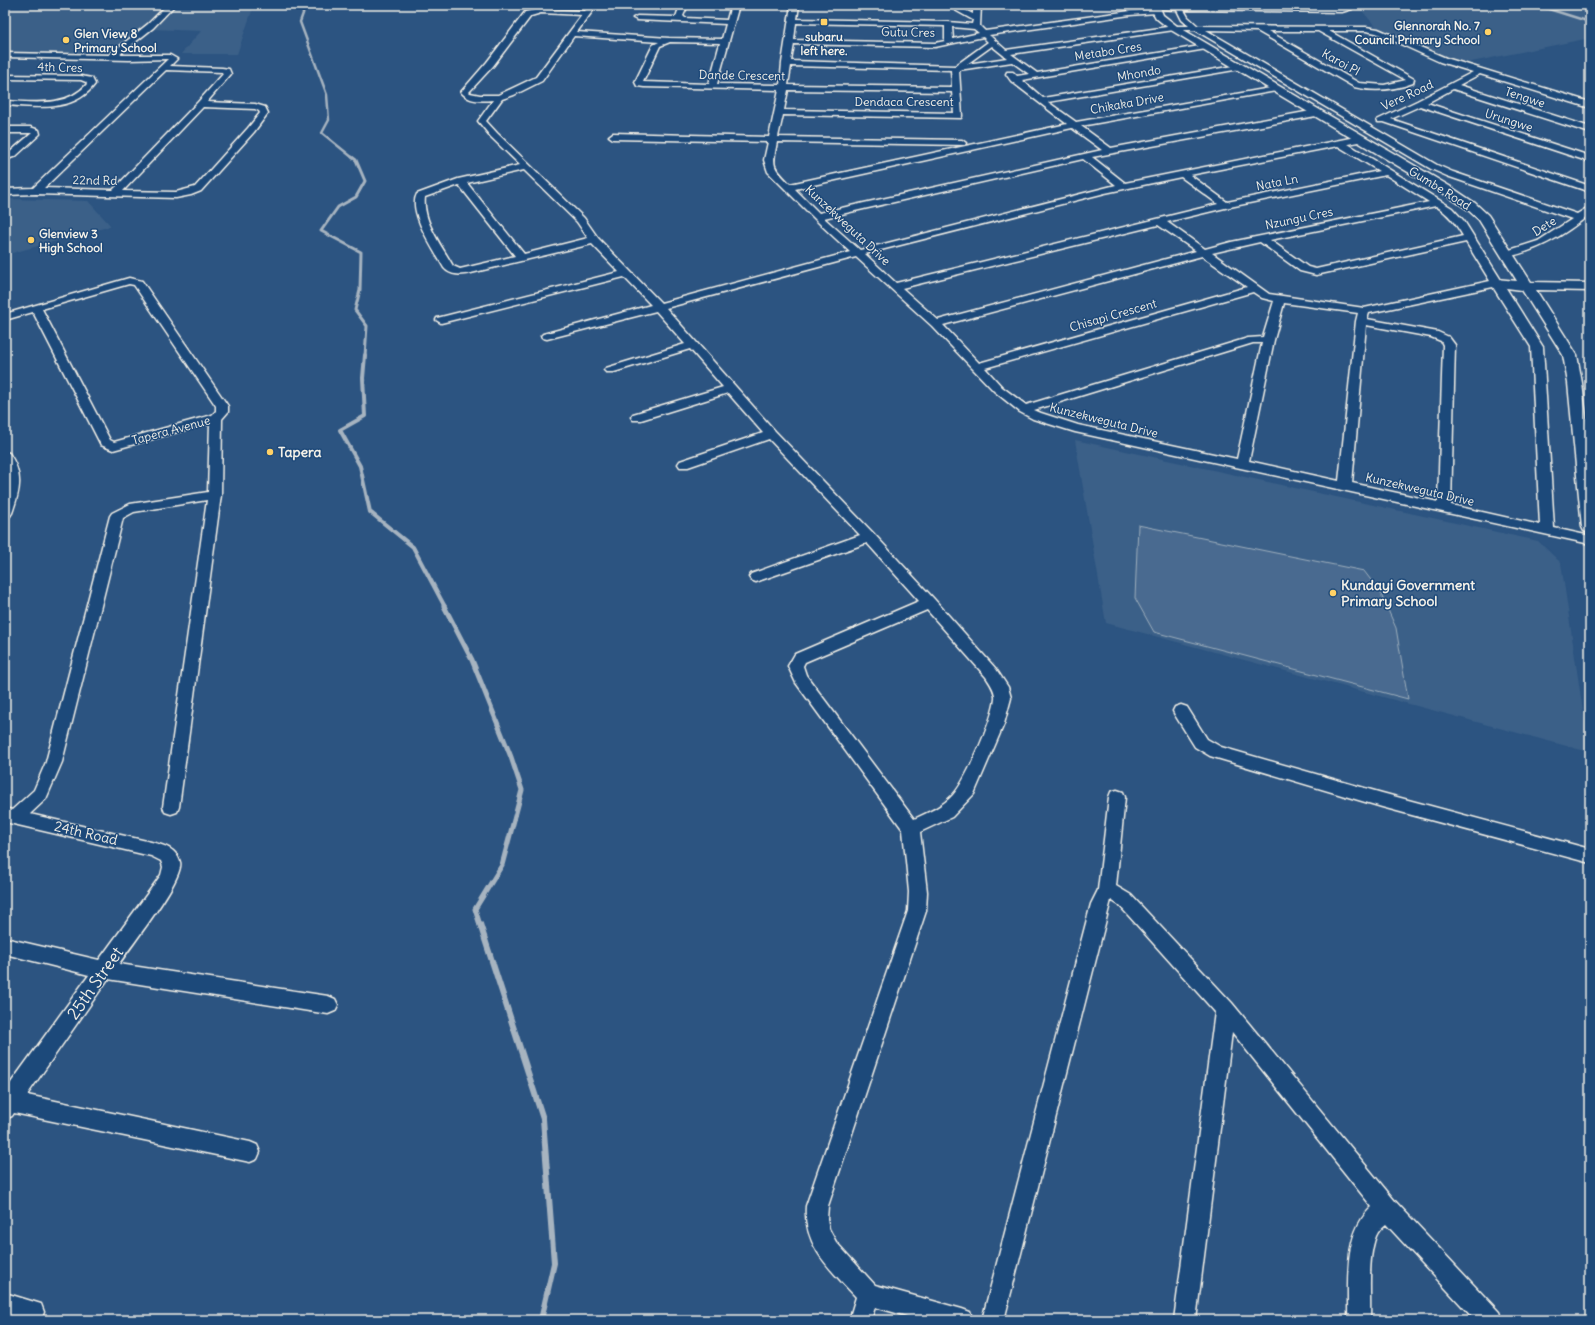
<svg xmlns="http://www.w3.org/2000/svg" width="1595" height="1325" font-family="Delius,sans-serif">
	<rect width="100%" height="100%" fill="#2c5481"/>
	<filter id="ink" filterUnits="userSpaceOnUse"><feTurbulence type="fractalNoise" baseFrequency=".025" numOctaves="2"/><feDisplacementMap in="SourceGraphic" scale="8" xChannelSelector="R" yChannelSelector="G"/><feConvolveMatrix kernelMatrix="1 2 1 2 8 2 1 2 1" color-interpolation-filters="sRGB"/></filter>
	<g filter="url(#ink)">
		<!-- built -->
		<path fill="#3b6088" d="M 11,5 L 167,5 L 145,28 L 110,54 L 101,54 L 5,53 L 5,6 Z
			M 176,5 L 254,5 L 237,54 L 181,54 L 201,31 L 150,29 L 174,9 Z
			M 1357,5 L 1590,5 L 1590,38 L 1461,64 L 1438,60 L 1376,27 Z
			M 5,199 L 88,201 L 111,226 L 5,255 Z
			M 1075,440 L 1538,541 L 1561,563 L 1589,752 L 1106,623 Z"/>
		<!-- green -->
		<path fill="#496b90" stroke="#9eaebc" d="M 1138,525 L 1364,571 L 1380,592 L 1396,628 L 1408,699 L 1154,632 L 1135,598 Z"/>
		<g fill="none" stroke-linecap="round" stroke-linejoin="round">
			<!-- stream-far4 -->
			<path stroke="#a7b4c0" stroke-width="2.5" d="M 306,5 L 300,22 L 327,95 L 329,120 L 322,133 L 353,158
				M 1536,5 L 1590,22"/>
			<!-- stream-far3 -->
			<path stroke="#a7b4c0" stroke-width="3" d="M 352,157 L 356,160 L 365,181 L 356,197 L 338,207 L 321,231 L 361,252 L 360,290 L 355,310 L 367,326 L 365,356"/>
			<!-- stream-far2 -->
			<path stroke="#a7b4c0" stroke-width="4" d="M 365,355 L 363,378 L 365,416 L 340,430 L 360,466 L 370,512 L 413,547 L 445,607"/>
			<!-- stream-far1 -->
			<path stroke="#a7b4c0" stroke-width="5" d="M 444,606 L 472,660 L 511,757 L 522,790 L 502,865 L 475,909 L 480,925"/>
			<!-- stream -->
			<path stroke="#a7b4c0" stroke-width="6" d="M 480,924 L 543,1119 L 554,1263 L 541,1320"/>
			<defs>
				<path id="minor" d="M 167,5 L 175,5 L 153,28 L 119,55 L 170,55 L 177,59 L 170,66 L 222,68 L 229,69 L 231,74 L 207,102 L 255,104 L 265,107 L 268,113 L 254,132 L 201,191 L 191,195 L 176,198 L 36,194 L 5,195 L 5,189 L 33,188 L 168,59 L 129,60 L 5,57 L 5,53 L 109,55 L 148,24 ZM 166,70 L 222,72 L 223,74 L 198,102 L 113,190 L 44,188 ZM 203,107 L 255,109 L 259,111 L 260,113 L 248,128 L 195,187 L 176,192 L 123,191 Z
					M 589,5 L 597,5 L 577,32 L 669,38 L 722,39 L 726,24 L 637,20 L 633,18 L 637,16 L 676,17 L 680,5 L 688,5 L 683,16 L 685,18 L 727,20 L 731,5 L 739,5 L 717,84 L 780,85 L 782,63 L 791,5 L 799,5 L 797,19 L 948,22 L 972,24 L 973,20 L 946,5 L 955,5 L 973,14 L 973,5 L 981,5 L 980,26 L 985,31 L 1130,11 L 1154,9 L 1151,7 L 1154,5 L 1341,8 L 1345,6 L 1344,5 L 1352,5 L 1352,9 L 1342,12 L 1184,10 L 1188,17 L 1198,26 L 1366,27 L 1378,29 L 1446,58 L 1590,102 L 1590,108 L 1480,74 L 1459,85 L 1590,127 L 1590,133 L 1453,89 L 1427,103 L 1590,156 L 1590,162 L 1420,106 L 1391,119 L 1590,186 L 1590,192 L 1384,122 L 1378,122 L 1377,120 L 1417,101 L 1473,72 L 1440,62 L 1376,33 L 1366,31 L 1329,31 L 1414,79 L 1413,83 C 1394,90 1374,92 1354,87 L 1257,31 L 1206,30 L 1437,165 L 1453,172 L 1577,214 L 1590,206 L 1590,214 C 1564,235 1540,250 1507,257 L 1502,254 L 1503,252 L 1538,241 L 1572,219 L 1447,176 L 1431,169 L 1195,30 L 1174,30 L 1011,54 L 1037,73 L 1206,45 L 1210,47 L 1206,49 L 1022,80 L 1043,98 L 1240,65 L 1244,67 L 1240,69 L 1048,102 L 1076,122 L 1276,87 L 1280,89 L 1276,91 L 1081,126 L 1111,148 L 1316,110 L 1320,113 L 1316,116 L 1092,157 L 1125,183 L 1360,136 L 1364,139 L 1363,141 L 1348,144 L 1452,208 L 1464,221 L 1543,347 L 1554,528 L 1590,536 L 1590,544 L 1075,432 L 1033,419 L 1020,412 L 994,391 L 932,326 L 856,257 L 666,308 L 775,431 L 874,534 L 934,599 L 996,669 L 1008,687 L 1011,698 L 1004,724 L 974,794 L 952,817 L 920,832 L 927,892 L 926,911 L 828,1206 L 827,1219 L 829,1229 L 836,1242 L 875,1285 L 962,1309 L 970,1312 L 973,1320 L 921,1320 L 875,1307 L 871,1320 L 849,1320 L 856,1297 C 831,1270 803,1246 806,1206 L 908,911 L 909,892 L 903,830 L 796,683 L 788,666 L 795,654 L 919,601 L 867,543 L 761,580 L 756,582 L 751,580 L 749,577 L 751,574 L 860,535 L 769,439 L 688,467 L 680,467 L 678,464 L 680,461 L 763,433 L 728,393 L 641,420 L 633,420 L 631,417 L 633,414 L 723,387 L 690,349 L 614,372 L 606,372 L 604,370 L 606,368 L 685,344 L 656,311 L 547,339 L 543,338 L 541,336 L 543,334 L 651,305 L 624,277 L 441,323 L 436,320 L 437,318 L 619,272 L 592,244 L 471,273 C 461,275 451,276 444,268 C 435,252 407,211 417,194 L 458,179 L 520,165 L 491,137 L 478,121 L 493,100 C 481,101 469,102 461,92 L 487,62 L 525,12 L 541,9 L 585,11 ZM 1157,9 L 1177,10 L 1182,20 L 1189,26 L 1174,26 L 1006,50 L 989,35 L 1130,15 L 1156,13 L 1160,11 ZM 541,13 L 582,15 L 536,77 L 498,95 L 480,95 L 470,93 L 469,92 L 493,66 L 531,16 ZM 796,23 L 945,26 L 945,41 L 935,43 L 794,40 ZM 952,27 L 974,29 L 979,33 L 953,39 ZM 1268,31 L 1318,31 L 1406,80 L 1384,85 L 1359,83 ZM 574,36 L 659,42 L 653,45 L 635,82 L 637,86 L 644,87 L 779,90 L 769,137 L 613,133 L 609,136 L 613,139 L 768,142 L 764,160 L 768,172 L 820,224 L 850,252 L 661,303 L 598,238 L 584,218 L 497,133 L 486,121 L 502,99 L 514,95 L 542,81 ZM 983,37 L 988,42 L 955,66 L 791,61 L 794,44 L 935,47 ZM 670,42 L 720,43 L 709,84 L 643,82 L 660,46 ZM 992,46 L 1007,58 L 967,64 ZM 1012,62 L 1029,74 L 1017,76 L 1013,72 L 1007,72 L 1006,74 L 1011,81 L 1067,124 L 790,184 C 772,166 772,167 777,142 L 965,145 L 966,143 L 962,140 L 778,137 L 783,115 L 961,118 L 962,116 L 959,70 ZM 791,66 L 951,70 L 952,87 L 788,85 ZM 788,90 L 952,92 L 954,113 L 784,110 ZM 1072,128 L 1102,150 L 819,213 L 795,189 ZM 1338,146 L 1379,171 L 1227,202 L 1190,175 ZM 1083,159 L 1116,185 L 860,250 L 824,218 ZM 524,170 L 577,222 L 588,238 L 524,254 L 467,183 ZM 1386,175 L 1429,202 L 1231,242 L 1205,249 L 1167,222 L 1225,208 ZM 1181,177 L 1218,204 L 896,283 L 865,254 L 1105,193 ZM 459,185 L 515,256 L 460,269 L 453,266 C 442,246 422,221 425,197 ZM 1436,206 C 1449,214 1456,224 1463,236 L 1316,269 L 1308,267 L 1270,240 ZM 1158,225 L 1196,251 L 938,320 L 902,288 ZM 1260,242 L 1300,271 L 1316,275 L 1466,242 L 1490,281 L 1364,308 L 1269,294 L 1212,253 ZM 1202,256 L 1247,287 L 979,363 L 943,325 ZM 1493,287 L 1531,347 L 1540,525 L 1451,505 L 1455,345 L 1449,337 L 1438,332 L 1367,319 L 1369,313 ZM 1253,292 L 1262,298 L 1274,301 L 1263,337 L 1248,338 L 1026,405 L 1002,387 L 985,368 ZM 1284,303 L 1358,313 L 1356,321 L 1339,481 L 1249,461 L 1274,340 ZM 1366,325 L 1431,337 L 1441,341 L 1443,345 L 1438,502 L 1352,483 ZM 1253,343 L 1262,343 L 1237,459 L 1078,425 L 1041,413 L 1034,410 ZM 927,610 L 986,677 C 990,683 996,691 995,699 C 993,719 966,781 953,795 C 942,807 929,812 914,819 L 806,675 L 803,666 L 805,662 Z
					M 5,75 L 81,76 L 92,78 L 95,84 C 74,113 37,107 5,105 L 5,101 C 34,102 66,108 87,84 L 86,82 L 81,80 L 5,79 Z
					M 5,127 L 30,127 L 39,130 L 40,134 L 16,156 L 5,160 L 5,154 L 10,152 L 32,133 L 5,133 Z
					M 129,278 L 142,281 L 228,406 L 228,412 L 222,419 L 221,495 L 179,807 L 177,812 L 171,814 L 165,812 L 163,807 L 207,500 L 134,512 L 123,518 L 62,762 L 46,799 L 30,814 L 151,842 C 163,845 176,848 180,862 C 185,878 130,947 119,964 L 328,996 L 335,999 L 338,1005 L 335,1011 L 328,1014 L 108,979 L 27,1095 L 250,1142 L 257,1145 L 260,1152 L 257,1159 L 250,1162 L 14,1113 L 12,1116 L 5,1119 L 5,1091 L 89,975 L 5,954 L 5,938 L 99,960 L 161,875 L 163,867 L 161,861 L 151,856 L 5,822 L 5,808 L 12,810 L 34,790 L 46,762 L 110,516 L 112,513 L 130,504 L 208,492 L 210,423 L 113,450 L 101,445 L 33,312 L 5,320 L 5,314 ZM 129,284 L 134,285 L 216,406 L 216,411 L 212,415 L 114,442 L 110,440 L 42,309 Z
					M 5,452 L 9,453 C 24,475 20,490 12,513 L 10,516 L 5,517 L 5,494 L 7,485 L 5,471 Z
					M 1181,705 L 1187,707 L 1207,739 L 1221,747 L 1382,793 L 1590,849 L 1590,863 L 1382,807 L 1210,756 L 1195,747 L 1175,715 L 1173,711 L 1175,707 Z
					M 1117,790 L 1123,792 L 1125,797 L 1116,886 L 1131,895 L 1232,1003 L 1395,1201 L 1499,1312 L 1502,1320 L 1475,1320 L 1386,1224 C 1382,1227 1378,1231 1376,1236 C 1367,1259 1371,1295 1370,1320 L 1348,1320 C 1349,1284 1342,1234 1372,1207 L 1232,1032 L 1196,1320 L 1174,1320 L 1215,1012 L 1119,905 L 1111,900 L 1004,1320 L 982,1320 L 1091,904 L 1098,890 L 1109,797 L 1111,792 Z
					M 5,1293 L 41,1304 L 44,1312 L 41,1320 L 21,1320 L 5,1315 Z"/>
				<path id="tertiary" d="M 1149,5 L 1159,5 L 1163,15 L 1177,26 L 1451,187 L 1475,203 L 1488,215 L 1531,282 L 1590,283 L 1590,291 L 1536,290 L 1577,355 L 1582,383 L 1590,451 L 1590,533 L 1584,531 L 1582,527 L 1568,383 L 1563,355 L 1522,290 L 1491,286 L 1489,283 L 1491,280 L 1496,279 L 1517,281 L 1479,220 L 1467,209 L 1443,193 L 1171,30 L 1156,18 Z"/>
			</defs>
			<!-- minor casing -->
			<use href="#minor" stroke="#f4f1e8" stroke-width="3"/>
			<!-- tertiary casing -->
			<use href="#tertiary" stroke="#f4f1e8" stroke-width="3"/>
			<!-- minor -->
			<use href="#minor" fill="#1f4a7a" fill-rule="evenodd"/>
			<!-- tertiary -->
			<use href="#tertiary" fill="#1f4a7a" fill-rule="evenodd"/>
		</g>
	</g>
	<!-- markers -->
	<g fill="#ffd166" stroke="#1f4a7a" stroke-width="1.5">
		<rect x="820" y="18" width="8" height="8" rx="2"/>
		<circle cx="1488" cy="32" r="4"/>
		<circle cx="66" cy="40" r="4"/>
		<circle cx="31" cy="240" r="4"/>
		<circle cx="270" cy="452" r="4"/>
		<circle cx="1333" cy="593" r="4"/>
	</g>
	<g text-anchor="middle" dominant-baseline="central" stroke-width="3" stroke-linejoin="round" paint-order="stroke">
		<!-- far-poi labels -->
		<g font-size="12" font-weight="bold" fill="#f4f1e8" stroke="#1f4a7a" text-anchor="start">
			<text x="1480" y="25" text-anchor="end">Glennorah No. 7<tspan x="1480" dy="14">Council Primary School</tspan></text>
			<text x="74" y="33">Glen View 8<tspan x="74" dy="14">Primary School</tspan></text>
			<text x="824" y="36" text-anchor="middle">subaru<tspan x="824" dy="14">left here.</tspan></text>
			<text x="39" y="233">Glenview 3<tspan x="39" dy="14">High School</tspan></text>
		</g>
		<!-- far-street labels -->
		<g font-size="12" fill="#f4f1e8" stroke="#1f4a7a">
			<text transform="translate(908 32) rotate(1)">Gutu Cres</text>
			<text transform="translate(1108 51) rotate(-9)">Metabo Cres</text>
			<text transform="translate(1341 62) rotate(29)">Karoi Pl</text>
			<text transform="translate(60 67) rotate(2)">4th Cres</text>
			<text transform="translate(1139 73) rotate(-10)">Mhondo</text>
			<text transform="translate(742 75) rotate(1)">Dande Crescent</text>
			<text transform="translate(1407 95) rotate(-25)">Vere Road</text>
			<text transform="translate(1525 97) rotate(18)">Tengwe</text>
			<text x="904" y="101">Dendaca Crescent</text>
			<text transform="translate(1127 103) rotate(-10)">Chikaka Drive</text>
			<text transform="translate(1509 120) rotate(18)">Urungwe</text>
			<text transform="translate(95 180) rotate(1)">22nd Rd</text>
			<text transform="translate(1277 182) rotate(-11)">Nata Ln</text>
			<text transform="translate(1440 188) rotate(32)">Gumbe Road</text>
			<text transform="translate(1299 218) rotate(-12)">Nzungu Cres</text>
			<text transform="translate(848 225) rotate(43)">Kunzekweguta Drive</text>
			<text transform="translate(1544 226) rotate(-32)">Dete</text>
			<text transform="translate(1113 315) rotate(-16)">Chisapi Crescent</text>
			<text transform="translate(1104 420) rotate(14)">Kunzekweguta Drive</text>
			<text transform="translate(171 430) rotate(-15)">Tapera Avenue</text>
			<text transform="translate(1420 489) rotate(13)">Kunzekweguta Drive</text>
		</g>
		<!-- poi labels -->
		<g font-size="14" font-weight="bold" fill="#f4f1e8" stroke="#1f4a7a" text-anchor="start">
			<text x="278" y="452">Tapera</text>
			<text x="1341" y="585">Kundayi Government<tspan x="1341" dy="16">Primary School</tspan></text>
		</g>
		<!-- street labels -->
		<g font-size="14" fill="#f4f1e8" stroke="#1f4a7a">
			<text transform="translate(86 833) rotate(13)">24th Road</text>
		</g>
		<!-- near-street labels -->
		<g font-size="17" fill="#f4f1e8" stroke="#1f4a7a">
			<text transform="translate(95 983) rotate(-55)">25th Street</text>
		</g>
	</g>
	<!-- margin -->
	<rect width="1595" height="1325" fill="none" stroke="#1f4a7a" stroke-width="20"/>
	<rect x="10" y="10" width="1575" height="1305" fill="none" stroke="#f4f1e8" stroke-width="1.5" filter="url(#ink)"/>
</svg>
